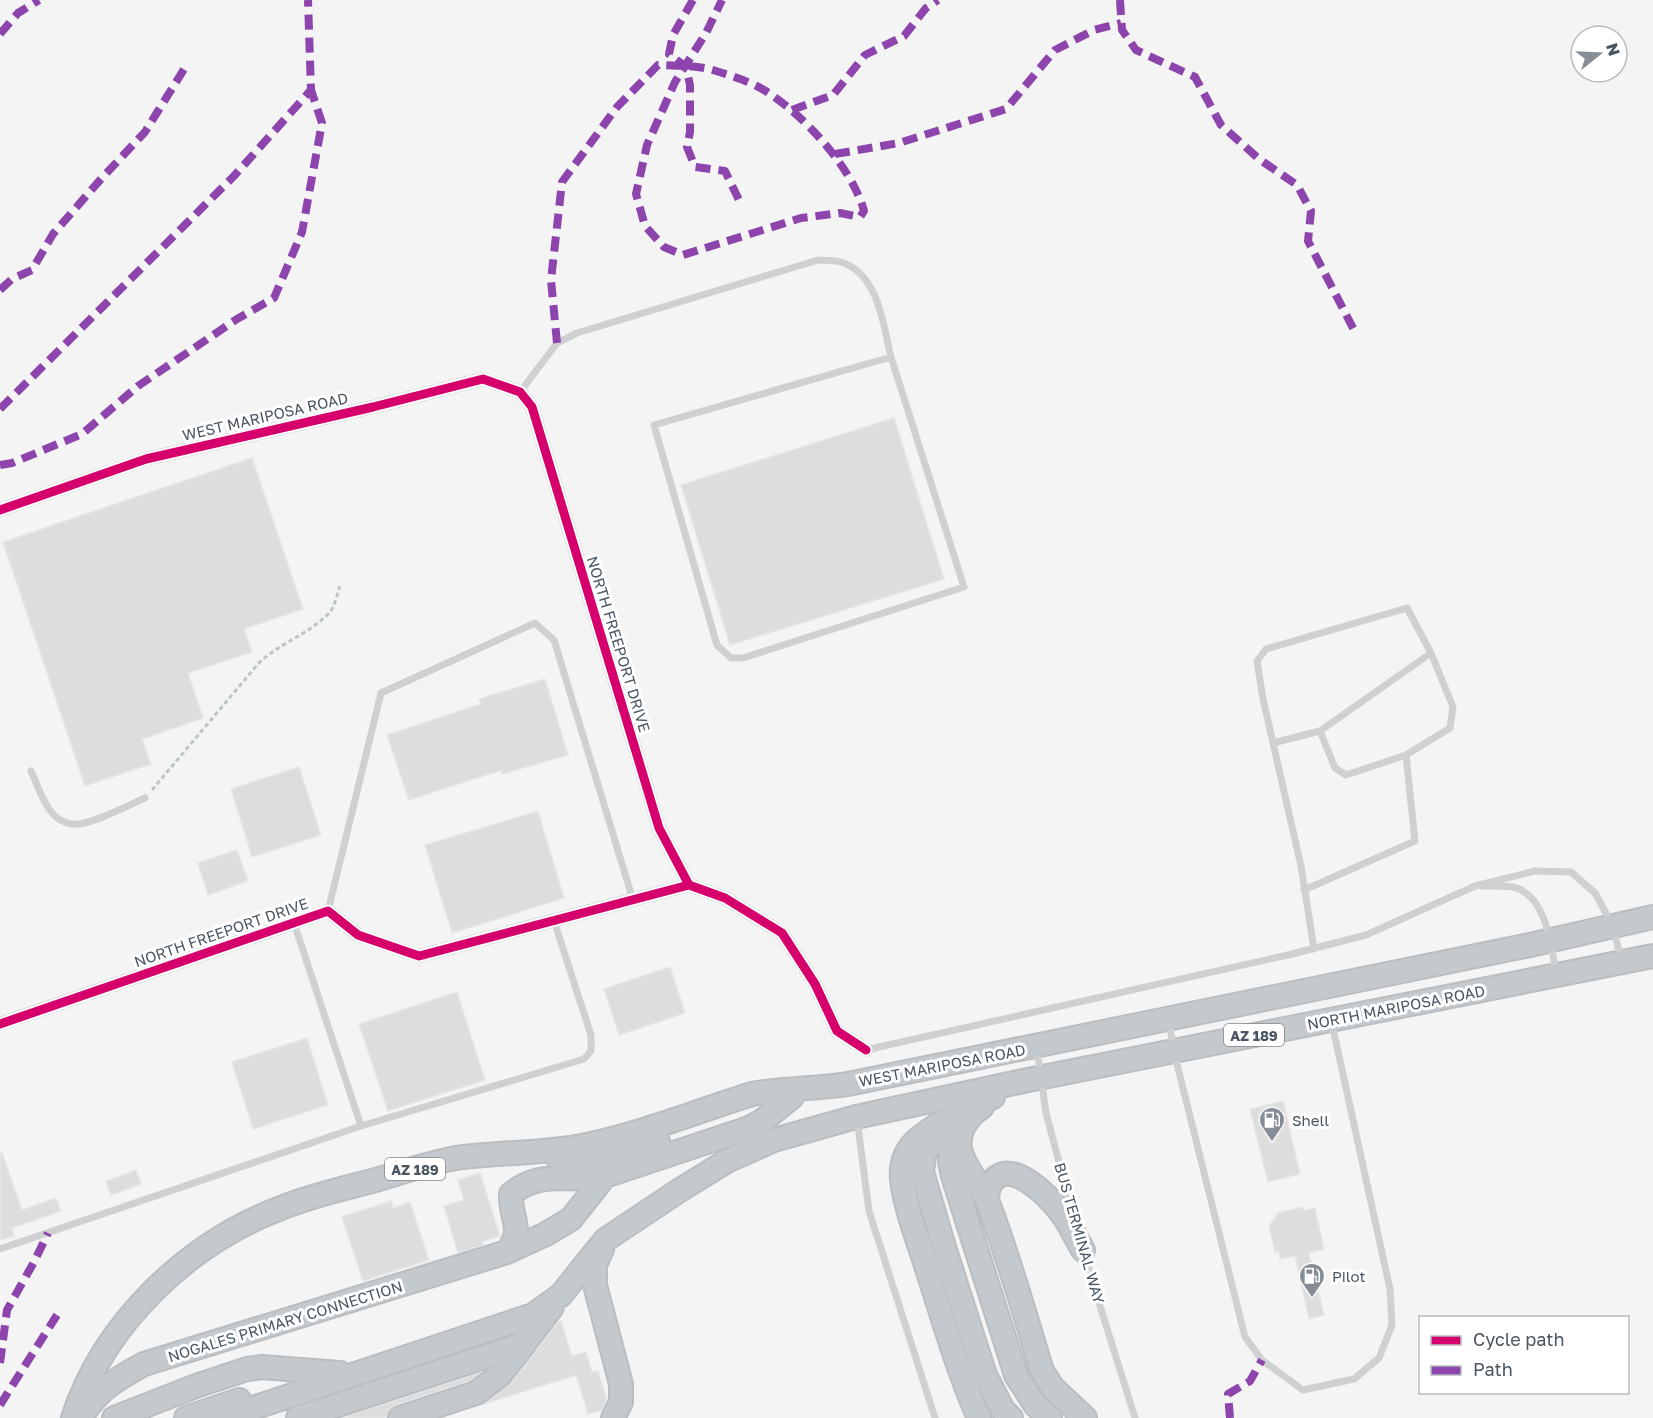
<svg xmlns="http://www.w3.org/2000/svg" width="1653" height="1418" font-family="'Golos Text',sans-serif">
	<rect width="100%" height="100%" fill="#f4f4f4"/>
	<!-- building -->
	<path fill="#ddddde" stroke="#e5e6e7" stroke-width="1.5" d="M 894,418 L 944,579 L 730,645 L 681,485 Z
		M 252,458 L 303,609 L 244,629 L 252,652 L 188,673 L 203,718 L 142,739 L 151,764 L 85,786 L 3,542 Z
		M 545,679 L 568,755 L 502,774 L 502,770 L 409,800 L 387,735 L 481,704 L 479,699 Z
		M 299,767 L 321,835 L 252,857 L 231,789 Z
		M 538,811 L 564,898 L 452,933 L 425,845 Z
		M 237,850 L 248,881 L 208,895 L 198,863 Z
		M 670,967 L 685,1013 L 619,1035 L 604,989 Z
		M 457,992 L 485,1080 L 388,1111 L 359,1024 Z
		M 307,1038 L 328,1105 L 253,1129 L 232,1062 Z
		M 1283,1101 L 1300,1174 L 1268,1182 L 1250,1109 Z
		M 0,1153 L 2,1153 L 22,1210 L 56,1198 L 61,1211 L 12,1228 L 14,1236 L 0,1240 Z
		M 136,1170 L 141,1184 L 111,1195 L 106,1181 Z
		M 480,1173 L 500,1236 L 482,1242 L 483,1245 L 458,1253 L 444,1206 L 464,1200 L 458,1180 Z
		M 391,1201 L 393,1208 L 410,1202 L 429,1260 L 363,1281 L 342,1217 Z
		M 1303,1207 L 1304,1211 L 1315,1208 L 1324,1249 L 1309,1253 L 1324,1315 L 1309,1319 L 1295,1256 L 1280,1259 L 1279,1251 L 1275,1252 L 1269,1226 L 1278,1213 Z
		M 561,1321 L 572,1356 L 586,1352 L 592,1372 L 598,1371 L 607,1400 L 602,1410 L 588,1414 L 576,1375 L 484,1404 L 511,1383 L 558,1322 Z
		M 481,1372 L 470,1381 L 396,1405 L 390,1409 L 387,1418 L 341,1418 Z"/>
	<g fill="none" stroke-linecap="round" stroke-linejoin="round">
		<defs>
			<path id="trunk" d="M 982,1107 C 968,1116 957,1131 960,1149 C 964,1169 982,1185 988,1203 C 1009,1258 1025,1315 1042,1371 L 1053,1388 L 1085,1418
				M 945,1134 L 930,1145 L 924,1154 L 922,1172 L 944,1247 L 985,1375 L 1003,1410 L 1011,1418
				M 951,1136 L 950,1162 L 953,1176 L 1016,1375 L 1036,1406 L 1050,1418
				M 556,1156 C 594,1167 622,1152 658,1141
				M 987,1199 C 988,1189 989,1181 999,1176 C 1017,1165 1048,1196 1059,1210 C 1069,1222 1075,1237 1083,1250
				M 602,1249 L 595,1265 L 595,1285 L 621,1384 L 621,1402 L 613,1418
				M 507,1252 L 546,1234 L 571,1219 L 605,1176
				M 73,1418 C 104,1323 188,1243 281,1208 C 310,1196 342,1189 372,1181 C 400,1173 428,1163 456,1158 C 499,1152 544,1154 587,1145 C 643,1133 698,1111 752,1094 C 784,1088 816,1089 848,1084 L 1530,945 L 1653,917
				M 81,1418 C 96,1391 118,1378 144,1364 L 507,1252 C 525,1228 510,1220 511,1194 C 543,1168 571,1184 605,1176 L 749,1128 L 762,1121 L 792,1097
				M 114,1418 L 196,1386 L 247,1369 L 262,1367 L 340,1373
				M 186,1418 L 239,1400
				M 223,1418 L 533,1315 L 561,1295 L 605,1240 L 680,1190 L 727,1161 L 774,1140 L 856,1117 L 1028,1080 L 1653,956
				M 298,1418 L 512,1348 L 526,1341 L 552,1307
				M 400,1418 L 476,1393 L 500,1375 L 525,1343
				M 979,1418 C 958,1371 944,1321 928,1272 C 919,1242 906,1212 902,1180 C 901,1170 903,1158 909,1149 C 922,1129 970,1108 993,1097"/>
		</defs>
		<!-- trunk casing -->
		<use href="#trunk" stroke="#b9bec3" stroke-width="26"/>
		<!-- path -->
		<path stroke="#bcc7c4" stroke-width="3" stroke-dasharray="4.5 3" stroke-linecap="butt" d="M 152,790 L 258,664 C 279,643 310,634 330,612 C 335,606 337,594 340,586"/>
		<!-- service -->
		<path stroke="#ced0d2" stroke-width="7" d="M 520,392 L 557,343 L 577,333 L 818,260 C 825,261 834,260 841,262 C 879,274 883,325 891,357 L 654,425 L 717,645 L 731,658 L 743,658 L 964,587 L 891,357
			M 1273,743 L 1320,731 L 1335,768 L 1346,775 L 1406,755 L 1415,841 L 1304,890
			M 1406,755 L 1450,728 L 1453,707 L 1431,653
			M 31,771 C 38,786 44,806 56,817 C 62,822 71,825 78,824 C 97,822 127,806 145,798
			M 1483,886 C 1493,886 1508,885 1517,888 C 1547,900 1550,943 1556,971
			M 328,911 L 381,693 L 535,623 L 554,640 L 633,900
			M 294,923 L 361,1126
			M 1314,949 L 1301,866 L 1263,699 L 1257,661 L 1266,649 L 1407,608 L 1431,653 L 1320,731
			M 1169,1022 L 1174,1052 L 1245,1337 L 1262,1360 L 1303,1390 L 1354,1379 L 1379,1358 L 1392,1325 L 1390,1289 L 1332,1024
			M 866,1050 L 1292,954 L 1366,935 L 1475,886 L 1535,871 L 1571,872 L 1595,893 L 1613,926 L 1621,960
			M 1037,1050 L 1046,1113 L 1073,1215
			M 857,1119 L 869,1211 L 935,1418
			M 0,1249 L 361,1126 L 584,1059 L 591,1051 L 591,1035 L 554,921
			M 1083,1251 L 1135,1418"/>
		<!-- minor -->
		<path stroke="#ced0d2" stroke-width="14" d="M 0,510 L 146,459 L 373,407 L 483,379 L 520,392 L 532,407 L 659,828 L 689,885
			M 0,1024 L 328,911 L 358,935 L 419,956 L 689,885 L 725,898 L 782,933 L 815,984 L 837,1031 L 866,1050"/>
		<!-- trunk -->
		<use href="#trunk" stroke="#c4c9cd" stroke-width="22"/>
		<!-- quiet -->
		<path stroke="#8e44ad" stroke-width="8" stroke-dasharray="15 8" stroke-linecap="butt" d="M 693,0 L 673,35 L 669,54 L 686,67 L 690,85 L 690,132 L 687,147 L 695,167 L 725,171 L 740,202
			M 1120,0 L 1122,30 L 1136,50 L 1195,77 L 1221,125 L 1259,159 L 1297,185 L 1311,211 L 1308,241 L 1354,330
			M 0,34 L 18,13 L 39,0
			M 792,110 L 833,95 L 865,55 L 904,36 L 926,8 L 938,0
			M 835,154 L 899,143 L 1006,109 L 1055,50 L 1094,30 L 1121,23
			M 0,290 L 12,279 L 32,270 L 53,234 L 101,179 L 145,132 L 186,66
			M 557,343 L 551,280 L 562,182 L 617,107 L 658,65 C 675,66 696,65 713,70 C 729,75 749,81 764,90 C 803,114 852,167 864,211 L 860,217 L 840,213 L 801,218 L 683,255 L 664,247 L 645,226 L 636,194 L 647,145 L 675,82 L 706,33 L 722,0
			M 0,409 L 234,176 L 311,90 L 308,0
			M 0,465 L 12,463 L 82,434 L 138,386 L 237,319 L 274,298 L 302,232 L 322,123 L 311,90
			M 0,1363 L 7,1310 L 34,1262 L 48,1233
			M 0,1405 L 57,1315
			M 1230,1418 L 1228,1394 L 1250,1381 L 1262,1360"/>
		<defs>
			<path id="cycleway" d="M 0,510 L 146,459 L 373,407 L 483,379 L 520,392 L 532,407 L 659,828 L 689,885
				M 0,1024 L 328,911 L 358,935 L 419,956 L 689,885 L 725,898 L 782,933 L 815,984 L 837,1031 L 866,1050"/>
		</defs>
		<!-- cycleway casing -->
		<use href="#cycleway" stroke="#fff" stroke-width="13"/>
		<!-- cycleway -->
		<use href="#cycleway" stroke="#d6006c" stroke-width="9"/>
	</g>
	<!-- icons -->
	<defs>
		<symbol id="fuel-pin" viewBox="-11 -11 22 30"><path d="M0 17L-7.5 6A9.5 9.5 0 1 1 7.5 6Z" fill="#868d94" stroke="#fff"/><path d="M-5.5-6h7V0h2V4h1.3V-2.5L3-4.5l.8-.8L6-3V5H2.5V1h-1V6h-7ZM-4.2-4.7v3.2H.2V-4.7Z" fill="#fff"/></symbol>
	</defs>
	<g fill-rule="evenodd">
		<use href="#fuel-pin" x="1257" y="1105" width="30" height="40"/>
		<use href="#fuel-pin" x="1297" y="1261" width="30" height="40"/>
	</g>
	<g text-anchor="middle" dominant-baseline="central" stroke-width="6" stroke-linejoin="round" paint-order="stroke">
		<!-- shield labels -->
		<g fill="#fff" stroke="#808990" stroke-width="1.5">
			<rect x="1224" y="1024" width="60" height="22" rx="4.5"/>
			<rect x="385" y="1158" width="60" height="22" rx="4.5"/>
		</g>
		<g font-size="14" font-weight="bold" fill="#4a5661">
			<text x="1254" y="1035">AZ 189</text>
			<text x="415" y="1169">AZ 189</text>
		</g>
		<!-- street labels -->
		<g font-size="15" fill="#4a5661" stroke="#fff">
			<text transform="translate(265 416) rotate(-13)">WEST MARIPOSA ROAD</text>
			<text transform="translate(619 644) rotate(73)">NORTH FREEPORT DRIVE</text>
			<text transform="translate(221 932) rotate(-19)">NORTH FREEPORT DRIVE</text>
			<text transform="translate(1396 1007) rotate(-11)">NORTH MARIPOSA ROAD</text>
			<text transform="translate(942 1065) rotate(-11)">WEST MARIPOSA ROAD</text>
			<text transform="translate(1080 1233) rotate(74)">BUS TERMINAL WAY</text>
			<text transform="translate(285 1321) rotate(-17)">NOGALES PRIMARY CONNECTION</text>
		</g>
		<!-- poi labels -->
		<g font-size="15" fill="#4a5661" stroke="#fff" text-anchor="start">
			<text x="1292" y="1120">Shell</text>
			<text x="1332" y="1276">Pilot</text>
		</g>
	</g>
	<!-- legend -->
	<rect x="1419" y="1316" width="210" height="78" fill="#ffffff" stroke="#b7bbc0" stroke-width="1.5"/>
	<rect x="1431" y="1336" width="30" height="9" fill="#d6006c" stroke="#b7bbc0" stroke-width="1.5"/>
	<text x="1473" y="1346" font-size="18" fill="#4a5661">Cycle path</text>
	<rect x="1431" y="1366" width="30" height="9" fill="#8e44ad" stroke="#b7bbc0" stroke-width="1.5"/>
	<text x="1473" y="1376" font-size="18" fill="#4a5661">Path</text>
	<!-- north arrow -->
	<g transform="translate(1599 54) rotate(72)"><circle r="28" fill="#ffffff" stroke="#b7bbc0" stroke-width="1.5"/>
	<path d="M0-4.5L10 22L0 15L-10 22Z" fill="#868d94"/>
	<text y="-9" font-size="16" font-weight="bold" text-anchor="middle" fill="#4a5661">N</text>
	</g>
</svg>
